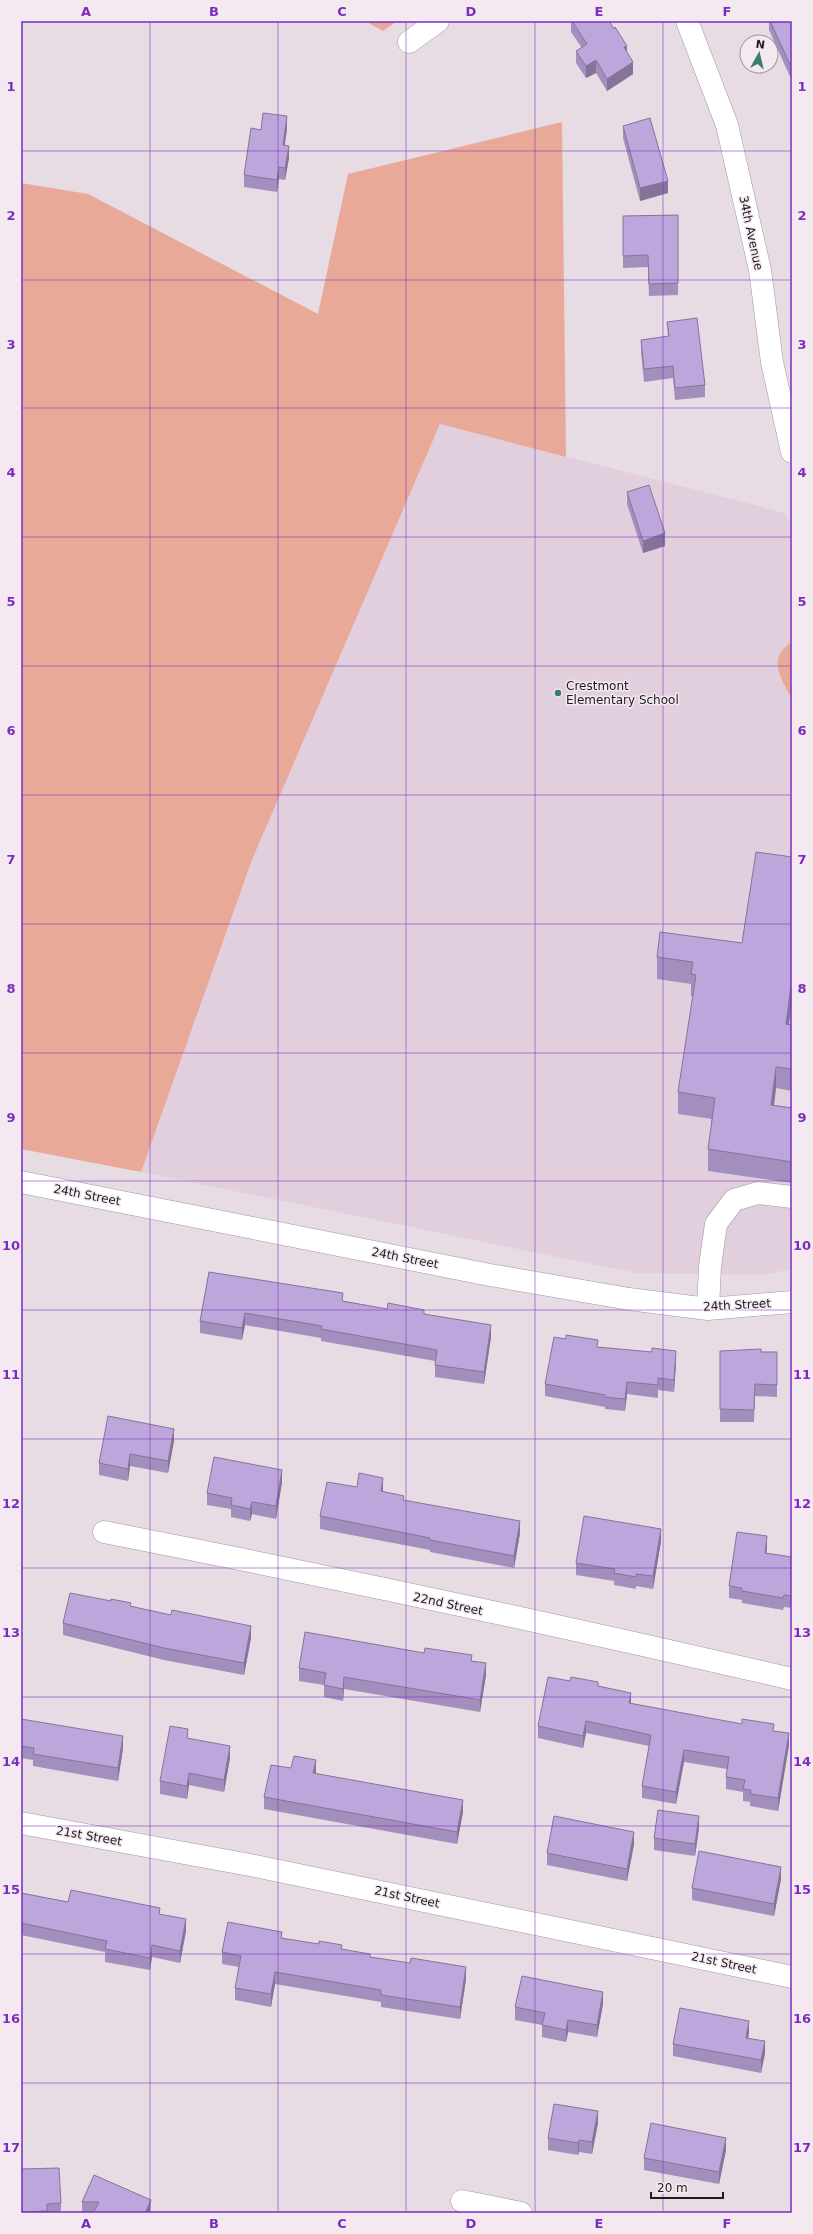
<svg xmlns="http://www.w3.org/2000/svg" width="813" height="2234" font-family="'DejaVu Sans',sans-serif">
	<rect width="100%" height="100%" fill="#e7dbe4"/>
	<!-- built -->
	<path fill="#e2cfdd" d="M 440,424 L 785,513 L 792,525 L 792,1269 L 764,1275 L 636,1273 L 141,1172 L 252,860 Z"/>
	<!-- green -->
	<path fill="#e9a999" d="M 365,21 L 397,21 L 383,31 Z
		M 562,122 L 566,457 L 440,424 L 252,860 L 141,1172 L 21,1149 L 21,183 L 88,194 L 318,314 L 348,174 Z
		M 792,642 L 792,699 C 781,678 766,658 792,642 Z"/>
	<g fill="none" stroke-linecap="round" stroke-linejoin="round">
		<defs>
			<path id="minor" d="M 687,21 L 727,125 L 760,270 L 772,362 L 792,452
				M 409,42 L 438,21
				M 21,1182 L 490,1275 L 629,1299 L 708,1309 L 792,1302
				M 708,1309 L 710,1266 L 716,1224 L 734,1200 L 758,1193 L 792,1197
				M 104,1532 C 334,1577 564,1626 792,1679
				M 21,1823 L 255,1866 L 792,1977
				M 462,2201 L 521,2213"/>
		</defs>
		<!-- minor casing -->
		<use href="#minor" stroke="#a297a0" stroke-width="23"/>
		<!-- minor -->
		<use href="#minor" stroke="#fff" stroke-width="22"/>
	</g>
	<!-- wall -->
	<path fill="#a38fbd" d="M 571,21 L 609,21 L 627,53 L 633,74 L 607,91 L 596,73 L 586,78 L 576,63 L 576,51 L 582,48 L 571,32 Z
		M 769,21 L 792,21 L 792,81 L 769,30 Z
		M 623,126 L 668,193 L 640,201 L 623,138 Z
		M 287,128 L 285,145 L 289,158 L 285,180 L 279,179 L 277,192 L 244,187 L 244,175 L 261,130 Z
		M 678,215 L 678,295 L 649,296 L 648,267 L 623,268 L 623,216 Z
		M 667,322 L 705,385 L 705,397 L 675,400 L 673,378 L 644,382 L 641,352 L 641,340 L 668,336 Z
		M 627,492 L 665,546 L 643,553 L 627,504 Z
		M 792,857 L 792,1008 L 791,1008 L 789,1025 L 792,1025 L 792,1091 L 776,1088 L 774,1105 L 792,1108 L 792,1183 L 708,1171 L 708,1149 L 712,1119 L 678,1114 L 678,1092 L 693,996 L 691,996 L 691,984 L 657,979 L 657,957 L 742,943 Z
		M 209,1272 L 343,1301 L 387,1309 L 424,1314 L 491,1337 L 484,1384 L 435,1377 L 435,1361 L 321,1341 L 321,1338 L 245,1325 L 242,1340 L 200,1333 L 200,1321 Z
		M 598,1347 L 676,1363 L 674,1392 L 658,1390 L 658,1398 L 627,1394 L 625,1411 L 605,1409 L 605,1407 L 545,1396 L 545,1384 Z
		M 720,1351 L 777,1352 L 777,1397 L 755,1396 L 754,1422 L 720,1422 Z
		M 174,1429 L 174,1441 L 168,1473 L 130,1466 L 128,1481 L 99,1475 L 99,1463 Z
		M 282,1482 L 276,1519 L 252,1514 L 250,1521 L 231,1517 L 231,1509 L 207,1505 L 207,1493 Z
		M 357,1487 L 383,1490 L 383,1492 L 404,1500 L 520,1533 L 514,1568 L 430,1552 L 430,1550 L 320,1529 L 320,1516 Z
		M 661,1541 L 653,1589 L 636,1586 L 636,1589 L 614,1585 L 614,1581 L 576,1575 L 576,1563 Z
		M 767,1548 L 766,1553 L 792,1557 L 792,1608 L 784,1607 L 783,1610 L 742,1603 L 742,1600 L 729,1598 L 729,1586 Z
		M 131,1606 L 251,1638 L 244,1675 L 164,1660 L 63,1635 L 63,1623 Z
		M 424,1653 L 472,1661 L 486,1675 L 480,1712 L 344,1689 L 343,1701 L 324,1697 L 324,1685 L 299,1681 L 299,1668 Z
		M 598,1686 L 631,1704 L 774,1731 L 789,1745 L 778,1811 L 750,1806 L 750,1802 L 743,1801 L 743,1792 L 726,1789 L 726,1777 L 727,1769 L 684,1762 L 676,1804 L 642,1798 L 642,1786 L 649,1746 L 586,1733 L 583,1748 L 538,1738 L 538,1726 Z
		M 21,1719 L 123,1748 L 118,1781 L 33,1766 L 33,1760 L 21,1758 Z
		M 188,1738 L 230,1758 L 224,1792 L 189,1785 L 187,1799 L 160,1794 L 160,1781 Z
		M 315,1773 L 463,1812 L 457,1844 L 264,1809 L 264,1797 Z
		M 699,1828 L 695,1856 L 654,1850 L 654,1838 Z
		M 634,1844 L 627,1881 L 547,1865 L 547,1853 Z
		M 781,1879 L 774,1916 L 692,1900 L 692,1888 Z
		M 21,1893 L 68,1902 L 160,1915 L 186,1931 L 180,1963 L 152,1957 L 150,1970 L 105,1962 L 105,1952 L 21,1935 Z
		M 282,1938 L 342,1949 L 370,1957 L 466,1979 L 460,2019 L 381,2007 L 381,2002 L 275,1984 L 271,2007 L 235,2000 L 235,1988 L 239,1967 L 222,1964 L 222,1952 Z
		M 603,2004 L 597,2037 L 568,2032 L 566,2042 L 542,2037 L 542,2025 L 515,2020 L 515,2007 Z
		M 749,2033 L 748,2038 L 765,2053 L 761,2073 L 673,2056 L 673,2044 Z
		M 598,2123 L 592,2154 L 579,2152 L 578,2155 L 548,2150 L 548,2138 Z
		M 726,2150 L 719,2184 L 644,2170 L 644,2158 Z
		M 21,2169 L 61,2203 L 61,2213 L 21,2213 Z
		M 94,2175 L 151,2212 L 150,2213 L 82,2213 L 82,2202 Z"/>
	<!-- shaded-wall -->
	<path fill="#84749a" d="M 627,46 L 627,58 L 624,47 Z
		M 596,60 L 596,73 L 586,78 L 586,66 Z
		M 633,62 L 633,74 L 607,91 L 607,79 Z
		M 287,116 L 287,128 L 283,157 L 283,145 Z
		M 289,146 L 289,158 L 285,180 L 285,168 Z
		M 279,167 L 279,179 L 277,192 L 277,180 Z
		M 668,181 L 668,193 L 640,201 L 640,188 Z
		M 665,533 L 665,546 L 643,553 L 643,541 Z
		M 791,986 L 791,1008 L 786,1046 L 786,1024 Z
		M 776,1067 L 776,1088 L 771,1127 L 771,1105 Z
		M 245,1313 L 245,1325 L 242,1340 L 242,1328 Z
		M 491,1325 L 491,1337 L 484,1384 L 484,1372 Z
		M 676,1351 L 676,1363 L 674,1392 L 674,1380 Z
		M 627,1382 L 627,1394 L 625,1411 L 625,1399 Z
		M 174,1429 L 174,1441 L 168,1473 L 168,1461 Z
		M 130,1454 L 130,1466 L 128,1481 L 128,1469 Z
		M 282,1470 L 282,1482 L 276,1519 L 276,1506 Z
		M 383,1478 L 383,1490 L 381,1503 L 381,1491 Z
		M 252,1502 L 252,1514 L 250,1521 L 250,1509 Z
		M 520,1521 L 520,1533 L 514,1568 L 514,1556 Z
		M 661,1529 L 661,1541 L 653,1589 L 653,1576 Z
		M 767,1536 L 767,1548 L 765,1565 L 765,1553 Z
		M 251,1626 L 251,1638 L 244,1675 L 244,1663 Z
		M 486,1663 L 486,1675 L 480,1712 L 480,1700 Z
		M 344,1677 L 344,1689 L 343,1701 L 343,1689 Z
		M 631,1693 L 631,1705 L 629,1703 Z
		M 586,1721 L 586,1733 L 583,1748 L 583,1736 Z
		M 789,1733 L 789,1745 L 778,1811 L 778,1798 Z
		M 123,1736 L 123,1748 L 118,1781 L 118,1768 Z
		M 230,1746 L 230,1758 L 224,1792 L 224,1780 Z
		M 684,1750 L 684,1762 L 676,1804 L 676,1792 Z
		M 316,1760 L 316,1772 L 313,1785 L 313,1773 Z
		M 189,1773 L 189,1785 L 187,1799 L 187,1786 Z
		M 463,1800 L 463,1812 L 457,1844 L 457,1832 Z
		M 699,1816 L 699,1828 L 695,1856 L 695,1844 Z
		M 634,1832 L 634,1844 L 627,1881 L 627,1869 Z
		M 781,1867 L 781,1879 L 774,1916 L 774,1904 Z
		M 186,1919 L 186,1931 L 180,1963 L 180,1951 Z
		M 152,1945 L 152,1957 L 150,1970 L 150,1958 Z
		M 466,1967 L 466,1979 L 460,2019 L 460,2007 Z
		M 275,1972 L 275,1984 L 271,2007 L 271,1994 Z
		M 603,1992 L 603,2004 L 597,2037 L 597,2025 Z
		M 568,2020 L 568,2032 L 566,2042 L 566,2030 Z
		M 749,2021 L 749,2033 L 746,2050 L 746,2038 Z
		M 765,2041 L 765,2053 L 761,2073 L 761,2060 Z
		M 598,2111 L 598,2123 L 592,2154 L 592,2142 Z
		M 726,2138 L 726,2150 L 719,2184 L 719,2172 Z
		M 579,2140 L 579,2152 L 578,2155 L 578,2143 Z
		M 151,2200 L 150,2213 L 145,2213 Z"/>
	<!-- building -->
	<path fill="#bda6dc" stroke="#84749a" d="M 572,21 L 609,21 L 614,29 L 615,27 L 627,46 L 624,47 L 633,62 L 607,79 L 596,60 L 586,66 L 576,51 L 587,44 Z
		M 770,21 L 792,21 L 792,69 Z
		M 263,113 L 287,116 L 283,145 L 289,146 L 285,168 L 279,167 L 277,180 L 244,175 L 251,128 L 261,130 Z
		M 650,118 L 668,181 L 640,188 L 623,126 Z
		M 678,215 L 678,283 L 649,284 L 648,255 L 623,256 L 623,216 Z
		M 697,318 L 705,385 L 675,388 L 673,366 L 644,369 L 641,340 L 669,336 L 667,322 Z
		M 649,485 L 665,533 L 643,541 L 627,492 Z
		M 756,852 L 792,857 L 792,986 L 791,986 L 786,1024 L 792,1025 L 792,1069 L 776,1067 L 771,1105 L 792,1108 L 792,1162 L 708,1149 L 715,1098 L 678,1092 L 696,975 L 691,974 L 693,962 L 657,957 L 660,932 L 742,943 Z
		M 209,1272 L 343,1293 L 342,1301 L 387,1309 L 388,1303 L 424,1310 L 424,1314 L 491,1325 L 484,1372 L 435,1365 L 437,1350 L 321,1329 L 322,1326 L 245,1313 L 242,1328 L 200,1321 Z
		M 566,1335 L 598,1340 L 597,1347 L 652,1352 L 652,1348 L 676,1351 L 674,1380 L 658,1378 L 658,1385 L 627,1382 L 625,1399 L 605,1397 L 605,1395 L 545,1384 L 554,1337 L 566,1339 Z
		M 761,1349 L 761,1352 L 777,1352 L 777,1385 L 755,1384 L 754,1410 L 720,1409 L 720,1351 Z
		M 108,1416 L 174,1429 L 168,1461 L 130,1454 L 128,1469 L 99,1463 Z
		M 214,1457 L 282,1470 L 276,1506 L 252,1502 L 250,1509 L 231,1505 L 232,1498 L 207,1493 Z
		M 359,1473 L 383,1478 L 381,1491 L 404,1496 L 403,1500 L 520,1521 L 514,1556 L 430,1540 L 430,1538 L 320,1516 L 327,1482 L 357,1487 Z
		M 584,1516 L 661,1529 L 653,1576 L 636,1574 L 636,1577 L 614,1573 L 615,1569 L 576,1563 Z
		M 737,1532 L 767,1536 L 765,1553 L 792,1557 L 792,1596 L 784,1595 L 783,1598 L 742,1591 L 742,1588 L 729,1586 Z
		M 70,1593 L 111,1601 L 111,1599 L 131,1603 L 130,1606 L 171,1615 L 172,1610 L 251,1626 L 244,1663 L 164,1648 L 63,1623 Z
		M 305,1632 L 424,1653 L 425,1648 L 472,1655 L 471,1661 L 486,1663 L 480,1700 L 344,1677 L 343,1689 L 324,1685 L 326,1673 L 299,1668 Z
		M 548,1677 L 570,1681 L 571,1677 L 598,1682 L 598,1686 L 631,1693 L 629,1703 L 742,1724 L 742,1719 L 774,1724 L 773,1731 L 789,1733 L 778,1798 L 750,1794 L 751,1790 L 743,1789 L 745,1780 L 726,1777 L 729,1757 L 684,1750 L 676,1792 L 642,1786 L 651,1735 L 586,1721 L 583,1736 L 538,1726 Z
		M 21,1719 L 123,1736 L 118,1768 L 33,1754 L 34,1748 L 21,1746 Z
		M 170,1726 L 188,1729 L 187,1738 L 230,1746 L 224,1780 L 189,1773 L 187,1786 L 160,1781 Z
		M 294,1756 L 316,1760 L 313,1773 L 463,1800 L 457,1832 L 264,1797 L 271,1765 L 291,1768 Z
		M 658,1810 L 699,1816 L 695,1844 L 654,1838 Z
		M 554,1816 L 634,1832 L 627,1869 L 547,1853 Z
		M 699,1851 L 781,1867 L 774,1904 L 692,1888 Z
		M 71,1890 L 160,1908 L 159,1914 L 186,1919 L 180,1951 L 152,1945 L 150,1958 L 105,1949 L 107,1941 L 21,1923 L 21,1893 L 68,1902 Z
		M 228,1922 L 282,1932 L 281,1938 L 319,1944 L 319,1941 L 342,1945 L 341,1949 L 370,1954 L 370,1957 L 410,1963 L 411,1958 L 466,1967 L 460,2007 L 381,1995 L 381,1990 L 275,1972 L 271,1994 L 235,1988 L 241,1956 L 222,1952 Z
		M 522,1976 L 603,1992 L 597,2025 L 568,2020 L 566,2030 L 542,2025 L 545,2013 L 515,2007 Z
		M 680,2008 L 749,2021 L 746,2038 L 765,2041 L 761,2060 L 673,2044 Z
		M 554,2104 L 598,2111 L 592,2142 L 579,2140 L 578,2143 L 548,2138 Z
		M 651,2123 L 726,2138 L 719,2172 L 644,2158 Z
		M 59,2168 L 61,2203 L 47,2204 L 47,2211 L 21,2212 L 21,2169 Z
		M 94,2175 L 151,2200 L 145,2213 L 93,2213 L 99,2202 L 82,2202 Z"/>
	<!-- grid -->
	<path fill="none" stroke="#7b2cbf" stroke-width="1" stroke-opacity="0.55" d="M 150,21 L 150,2213M 278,21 L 278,2213M 406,21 L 406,2213M 535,21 L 535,2213M 663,21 L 663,2213M 21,151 L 792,151M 21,280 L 792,280M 21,408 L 792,408M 21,537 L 792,537M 21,666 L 792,666M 21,795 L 792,795M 21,924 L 792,924M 21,1053 L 792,1053M 21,1181 L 792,1181M 21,1310 L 792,1310M 21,1439 L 792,1439M 21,1568 L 792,1568M 21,1697 L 792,1697M 21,1826 L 792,1826M 21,1954 L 792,1954M 21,2083 L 792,2083"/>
	<!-- markers -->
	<circle fill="#377d73" stroke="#f4e8f1" stroke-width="1.5" cx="558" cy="693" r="4"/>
	<g text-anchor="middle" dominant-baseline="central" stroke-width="3" stroke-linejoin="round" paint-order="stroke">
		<!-- street labels -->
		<g font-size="12" fill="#1f1a1e" stroke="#f4e8f1">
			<text transform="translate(751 233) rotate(78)">34th Avenue</text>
			<text transform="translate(87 1195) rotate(11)">24th Street</text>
			<text transform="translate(405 1258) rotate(11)">24th Street</text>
			<text transform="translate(737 1305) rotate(-3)">24th Street</text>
			<text transform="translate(448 1604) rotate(12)">22nd Street</text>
			<text transform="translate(89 1836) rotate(10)">21st Street</text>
			<text transform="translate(407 1897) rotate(12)">21st Street</text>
			<text transform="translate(724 1963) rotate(12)">21st Street</text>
		</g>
		<!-- poi labels -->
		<g font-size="12" fill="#1f1a1e" stroke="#f4e8f1" text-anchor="start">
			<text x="566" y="686">Crestmont<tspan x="566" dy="14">Elementary School</tspan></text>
		</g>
	</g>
	<!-- border -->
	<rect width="813" height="2234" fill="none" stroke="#f4e8f1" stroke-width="44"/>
	<!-- north arrow -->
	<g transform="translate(759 54) rotate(8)"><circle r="19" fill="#f4e8f1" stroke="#9f969d"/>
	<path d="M0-3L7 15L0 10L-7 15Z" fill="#377d73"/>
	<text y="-6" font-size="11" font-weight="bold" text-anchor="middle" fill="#1f1a1e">N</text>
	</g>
	<!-- scale -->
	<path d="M651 2192v6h72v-6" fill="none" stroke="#1f1a1e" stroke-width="2"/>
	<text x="657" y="2192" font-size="12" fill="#1f1a1e" stroke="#f4e8f1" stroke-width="3" paint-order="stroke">20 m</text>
	<rect x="22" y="22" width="769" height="2190" fill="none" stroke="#7b2cbf" stroke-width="1.5"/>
	<g font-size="13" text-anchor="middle" font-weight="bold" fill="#7b2cbf">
		<text x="86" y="16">A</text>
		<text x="214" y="16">B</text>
		<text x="342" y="16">C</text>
		<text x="471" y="16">D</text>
		<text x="599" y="16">E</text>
		<text x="727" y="16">F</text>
		<text x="11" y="91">1</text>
		<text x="802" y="91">1</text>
		<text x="11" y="220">2</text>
		<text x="802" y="220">2</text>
		<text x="11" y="349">3</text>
		<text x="802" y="349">3</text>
		<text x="11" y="477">4</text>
		<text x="802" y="477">4</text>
		<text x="11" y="606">5</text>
		<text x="802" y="606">5</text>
		<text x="11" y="735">6</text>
		<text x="802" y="735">6</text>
		<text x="11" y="864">7</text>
		<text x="802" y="864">7</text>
		<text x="11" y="993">8</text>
		<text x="802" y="993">8</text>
		<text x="11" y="1122">9</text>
		<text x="802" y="1122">9</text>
		<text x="11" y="1250">10</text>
		<text x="802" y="1250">10</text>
		<text x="11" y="1379">11</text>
		<text x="802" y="1379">11</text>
		<text x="11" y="1508">12</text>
		<text x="802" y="1508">12</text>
		<text x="11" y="1637">13</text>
		<text x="802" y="1637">13</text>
		<text x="11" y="1766">14</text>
		<text x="802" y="1766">14</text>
		<text x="11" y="1894">15</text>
		<text x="802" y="1894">15</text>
		<text x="11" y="2023">16</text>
		<text x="802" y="2023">16</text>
		<text x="11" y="2152">17</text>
		<text x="802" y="2152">17</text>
		<text x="86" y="2228">A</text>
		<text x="214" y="2228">B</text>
		<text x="342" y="2228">C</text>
		<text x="471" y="2228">D</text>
		<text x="599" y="2228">E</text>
		<text x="727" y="2228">F</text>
	</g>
</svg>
